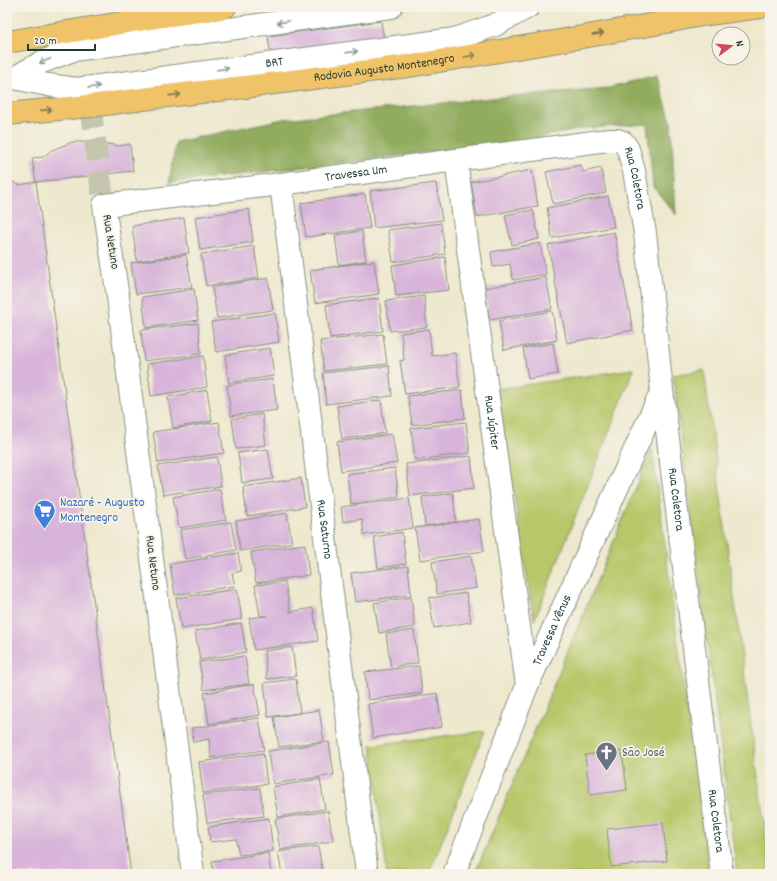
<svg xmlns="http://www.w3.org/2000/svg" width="777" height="881" font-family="Dekko,sans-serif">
	<rect width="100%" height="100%" fill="#f7f3e8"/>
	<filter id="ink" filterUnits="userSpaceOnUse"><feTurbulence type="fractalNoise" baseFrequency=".025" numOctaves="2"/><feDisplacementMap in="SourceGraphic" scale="8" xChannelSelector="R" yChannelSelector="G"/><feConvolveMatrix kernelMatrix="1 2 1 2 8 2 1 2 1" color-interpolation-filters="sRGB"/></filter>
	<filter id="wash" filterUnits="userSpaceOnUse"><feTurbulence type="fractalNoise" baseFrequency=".012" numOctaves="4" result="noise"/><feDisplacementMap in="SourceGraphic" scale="16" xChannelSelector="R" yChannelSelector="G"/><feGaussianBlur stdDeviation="0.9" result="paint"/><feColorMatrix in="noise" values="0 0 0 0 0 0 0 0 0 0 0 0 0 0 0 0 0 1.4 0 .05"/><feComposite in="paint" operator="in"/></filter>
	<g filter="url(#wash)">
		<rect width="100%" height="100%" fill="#eee8ce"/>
		<!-- green -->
		<path fill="#b7c769" stroke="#6b824e" d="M 634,369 L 534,621 L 497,389 Z
			M 704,370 L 770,868 L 770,874 L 737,874 L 673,375 Z
			M 652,449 L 709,874 L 475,874 Z
			M 485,731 L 429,874 L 387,874 L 371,745 Z"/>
		<!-- forest -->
		<path fill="#91ac5d" stroke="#587448" d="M 657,76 L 671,121 L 676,215 L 653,187 L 647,124 L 588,128 L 507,143 L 169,183 L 176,142 L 283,119 L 533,94 L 609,88 Z"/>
		<g id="blocks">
			<!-- building -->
			<path fill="#d8b4da" d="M 381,21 L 384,41 L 271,57 L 268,36 Z
				M 72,142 L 97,142 L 118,146 L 130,144 L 133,171 L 36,182 L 131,874 L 7,874 L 7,179 L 19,185 L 36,182 L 32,158 L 43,157 L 52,150 Z
				M 581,165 L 583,172 L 601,168 L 606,193 L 553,204 L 546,172 Z
				M 532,170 L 538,206 L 477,217 L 471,182 Z
				M 436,183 L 442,220 L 374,228 L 370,191 Z
				M 365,194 L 370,228 L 306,237 L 301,203 Z
				M 608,196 L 614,227 L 552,238 L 547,208 Z
				M 249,209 L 253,242 L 200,250 L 195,217 Z
				M 533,210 L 539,239 L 512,245 L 505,215 Z
				M 184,218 L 189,253 L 137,261 L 132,226 Z
				M 441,223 L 445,254 L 393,262 L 388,230 Z
				M 362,231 L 366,261 L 339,265 L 335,235 Z
				M 614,232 L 633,330 L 567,343 L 548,245 Z
				M 540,243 L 546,274 L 513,280 L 510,264 L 493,267 L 491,252 Z
				M 254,246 L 259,278 L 206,286 L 201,254 Z
				M 186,255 L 192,287 L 136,294 L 131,263 Z
				M 445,257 L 449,290 L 396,296 L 392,265 Z
				M 374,261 L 379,294 L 315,303 L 310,270 Z
				M 546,277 L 552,309 L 490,320 L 484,288 Z
				M 268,278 L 273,310 L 217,318 L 212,287 Z
				M 194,289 L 198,320 L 146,328 L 142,297 Z
				M 424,296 L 427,327 L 390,331 L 386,301 Z
				M 379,298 L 383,331 L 330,338 L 326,305 Z
				M 552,311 L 557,340 L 504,350 L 499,321 Z
				M 275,313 L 279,342 L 216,352 L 211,322 Z
				M 198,323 L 201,354 L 144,361 L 141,330 Z
				M 429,329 L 432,356 L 455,353 L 460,387 L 405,394 L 400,361 L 404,360 L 401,333 Z
				M 383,334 L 387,364 L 324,371 L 320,341 Z
				M 553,343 L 558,374 L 528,379 L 523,348 Z
				M 270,348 L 274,376 L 229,383 L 225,355 Z
				M 203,356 L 207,387 L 151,396 L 147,364 Z
				M 389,366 L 392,396 L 326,404 L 323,373 Z
				M 273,379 L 277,410 L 231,416 L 227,385 Z
				M 207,390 L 212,421 L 173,428 L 168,397 Z
				M 462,390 L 465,418 L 412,425 L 408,396 Z
				M 381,400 L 385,433 L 342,439 L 337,406 Z
				M 262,414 L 266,445 L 236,449 L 232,419 Z
				M 219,422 L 224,453 L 158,463 L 153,432 Z
				M 466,422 L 470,453 L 415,460 L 411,428 Z
				M 392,434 L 397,463 L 341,471 L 337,442 Z
				M 268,449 L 273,479 L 242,483 L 238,453 Z
				M 471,456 L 474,488 L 410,496 L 406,464 Z
				M 217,457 L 221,486 L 163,495 L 158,466 Z
				M 395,468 L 399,497 L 351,504 L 347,474 Z
				M 301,478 L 305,507 L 247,516 L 243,487 Z
				M 220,489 L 226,520 L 179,528 L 173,497 Z
				M 453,493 L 456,522 L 425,526 L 422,497 Z
				M 409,498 L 413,528 L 364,535 L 362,519 L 343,522 L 341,507 Z
				M 287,513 L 292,543 L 240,551 L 236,521 Z
				M 479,519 L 484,551 L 420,560 L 415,528 Z
				M 231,522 L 236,550 L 185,559 L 180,530 Z
				M 402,532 L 406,564 L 378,568 L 374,537 Z
				M 305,544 L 309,575 L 256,583 L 251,552 Z
				M 238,553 L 241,571 L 232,573 L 235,586 L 175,595 L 170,564 Z
				M 471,556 L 476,588 L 437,594 L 432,562 Z
				M 408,566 L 411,595 L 355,602 L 351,573 Z
				M 285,581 L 290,612 L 313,608 L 318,641 L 254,650 L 249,618 L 267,616 L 260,616 L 255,585 Z
				M 237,589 L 242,619 L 181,629 L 176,598 Z
				M 466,593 L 471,622 L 434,628 L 429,598 Z
				M 411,597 L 415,627 L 379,633 L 374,603 Z
				M 241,623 L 246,652 L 200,660 L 195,631 Z
				M 414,630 L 418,663 L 391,667 L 386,634 Z
				M 292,647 L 296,676 L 267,679 L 264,651 Z
				M 245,656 L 249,684 L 204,690 L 199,662 Z
				M 419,666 L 422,693 L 368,700 L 365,672 Z
				M 296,679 L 300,713 L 268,717 L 264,683 Z
				M 254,684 L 260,715 L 209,724 L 204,693 Z
				M 437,693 L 442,727 L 373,738 L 368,704 Z
				M 319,710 L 324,741 L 279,747 L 274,717 Z
				M 259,718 L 264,750 L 211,758 L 209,739 L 193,742 L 192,728 Z
				M 329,742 L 334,775 L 273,784 L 268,751 Z
				M 622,751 L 627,790 L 590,795 L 585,755 Z
				M 263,753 L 267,784 L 203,793 L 199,762 Z
				M 320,779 L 325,809 L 278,817 L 273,787 Z
				M 260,788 L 264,816 L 207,823 L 203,795 Z
				M 328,811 L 333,841 L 280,850 L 275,819 Z
				M 269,818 L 273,851 L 239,855 L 236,839 L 210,842 L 208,827 Z
				M 663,823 L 667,861 L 611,867 L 607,829 Z
				M 318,846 L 323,874 L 282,874 L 278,852 Z
				M 268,853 L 271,874 L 214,874 L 212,861 Z"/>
		</g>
	</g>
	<g filter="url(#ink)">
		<use href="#blocks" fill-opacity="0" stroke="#869281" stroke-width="1"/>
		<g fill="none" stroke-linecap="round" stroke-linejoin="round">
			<!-- minor-tunnel -->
			<path stroke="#c5c6af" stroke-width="22" stroke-dasharray="22 11" stroke-linecap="butt" d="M 90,106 L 104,205"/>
			<defs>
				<g id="minor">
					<path id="s1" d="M 14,78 L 48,85 L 77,89 L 455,39 L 495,25 L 528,7"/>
					<path d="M 8,79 L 14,78 L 42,62 L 73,50 L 391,7"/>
					<path id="s2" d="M 456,160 L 527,686"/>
					<path id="s3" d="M 281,184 L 367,874"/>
					<path id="s4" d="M 193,874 L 118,297 L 104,205 L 281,184 L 456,160 L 608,140 L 617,140 L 623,142 L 628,149 L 634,171 L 645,233 L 662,390 L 722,874"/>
					<path id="s5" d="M 454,874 L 527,686 L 662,390"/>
				</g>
				<g id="major">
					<path d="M 7,42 L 169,15 L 225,7"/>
					<path id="s6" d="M 7,114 L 90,106 L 158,97 L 245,87 L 415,65 L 565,40 L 666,22 L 701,15 L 760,7"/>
				</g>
			</defs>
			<!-- minor casing -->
			<use href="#minor" stroke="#869281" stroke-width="24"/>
			<!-- major casing -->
			<use href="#major" stroke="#869281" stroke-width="24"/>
			<!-- minor -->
			<use href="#minor" stroke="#fff" stroke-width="22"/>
			<!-- major -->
			<use href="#major" stroke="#f0c369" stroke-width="22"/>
		</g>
		<!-- one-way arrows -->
		<defs><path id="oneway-shaft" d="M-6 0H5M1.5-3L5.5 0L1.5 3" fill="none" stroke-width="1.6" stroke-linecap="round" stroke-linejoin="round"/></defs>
		<g stroke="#8f9e9a">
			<use href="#oneway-shaft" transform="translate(283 22) rotate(172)"/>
			<use href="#oneway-shaft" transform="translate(352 52) rotate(-8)"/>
			<use href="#oneway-shaft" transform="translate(45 61) rotate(157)"/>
			<use href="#oneway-shaft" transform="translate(223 69) rotate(-8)"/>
			<use href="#oneway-shaft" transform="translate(94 87) rotate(-8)"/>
		</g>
		<g stroke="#7d794c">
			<use href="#oneway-shaft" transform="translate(598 34) rotate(-10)"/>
			<use href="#oneway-shaft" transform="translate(470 56) rotate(-9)"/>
			<use href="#oneway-shaft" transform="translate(175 95) rotate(-6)"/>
			<use href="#oneway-shaft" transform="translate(46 110) rotate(-6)"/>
		</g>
	</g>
	<!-- icons -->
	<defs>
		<symbol id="supermarket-pin" viewBox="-11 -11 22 30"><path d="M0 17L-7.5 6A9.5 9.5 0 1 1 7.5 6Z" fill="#3f7fe0" stroke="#f7f3e8"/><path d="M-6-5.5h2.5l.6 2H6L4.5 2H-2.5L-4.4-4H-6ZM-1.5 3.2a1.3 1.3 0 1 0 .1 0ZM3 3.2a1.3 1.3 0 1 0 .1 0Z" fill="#fff"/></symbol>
		<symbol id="church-pin" viewBox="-11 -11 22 30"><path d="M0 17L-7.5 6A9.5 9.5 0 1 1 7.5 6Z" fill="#6b7280" stroke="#f7f3e8"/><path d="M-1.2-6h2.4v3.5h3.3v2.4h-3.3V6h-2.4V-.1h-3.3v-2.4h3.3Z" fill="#fff"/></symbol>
	</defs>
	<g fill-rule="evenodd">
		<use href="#supermarket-pin" x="32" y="498" width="25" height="34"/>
		<use href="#church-pin" x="594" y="740" width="25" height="34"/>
	</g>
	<g text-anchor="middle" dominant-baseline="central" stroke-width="3.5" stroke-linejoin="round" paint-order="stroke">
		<!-- street labels -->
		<g font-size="13" fill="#1f3d34" stroke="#f7f3e8">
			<text stroke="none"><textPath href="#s1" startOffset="263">BRT</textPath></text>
			<text stroke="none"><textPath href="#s6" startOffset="380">Rodovia Augusto Montenegro</textPath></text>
			<text stroke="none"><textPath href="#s4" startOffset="929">Travessa Um</textPath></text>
			<text stroke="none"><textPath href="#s4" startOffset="1237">Rua Coletora</textPath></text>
			<text transform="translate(110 242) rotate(81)">Rua Netuno</text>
			<text stroke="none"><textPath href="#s2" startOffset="265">Rua Júpiter</textPath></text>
			<text stroke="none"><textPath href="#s4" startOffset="1561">Rua Coletora</textPath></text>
			<text stroke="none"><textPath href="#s3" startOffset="348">Rua Saturno</textPath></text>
			<text transform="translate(152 563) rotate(83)">Rua Netuno</text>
			<text stroke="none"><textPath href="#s5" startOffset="263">Travessa Vênus</textPath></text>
			<text stroke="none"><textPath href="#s4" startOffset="1885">Rua Coletora</textPath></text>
		</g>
		<!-- shop labels -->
		<g font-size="13" fill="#366cbe" stroke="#f7f3e8" text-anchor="start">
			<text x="60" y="503">Nazaré - Augusto<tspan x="60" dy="15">Montenegro</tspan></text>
		</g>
		<!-- worship labels -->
		<g font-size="13" fill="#5b616d" stroke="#f7f3e8" text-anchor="start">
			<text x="622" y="753">São José</text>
		</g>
	</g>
	<!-- margin -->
	<rect width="777" height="881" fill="none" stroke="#f7f3e8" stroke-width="24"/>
	<!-- north arrow -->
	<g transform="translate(731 46) rotate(74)"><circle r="19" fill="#f7f3e8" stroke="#a1aaa0"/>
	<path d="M0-3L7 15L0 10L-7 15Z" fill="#d1495b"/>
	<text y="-6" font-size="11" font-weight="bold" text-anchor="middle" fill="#1f3d34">N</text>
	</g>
	<!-- scale -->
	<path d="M28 44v6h67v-6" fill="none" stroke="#1f3d34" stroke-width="2"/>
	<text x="34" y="44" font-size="12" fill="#1f3d34" stroke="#f7f3e8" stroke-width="3" paint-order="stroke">20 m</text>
</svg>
